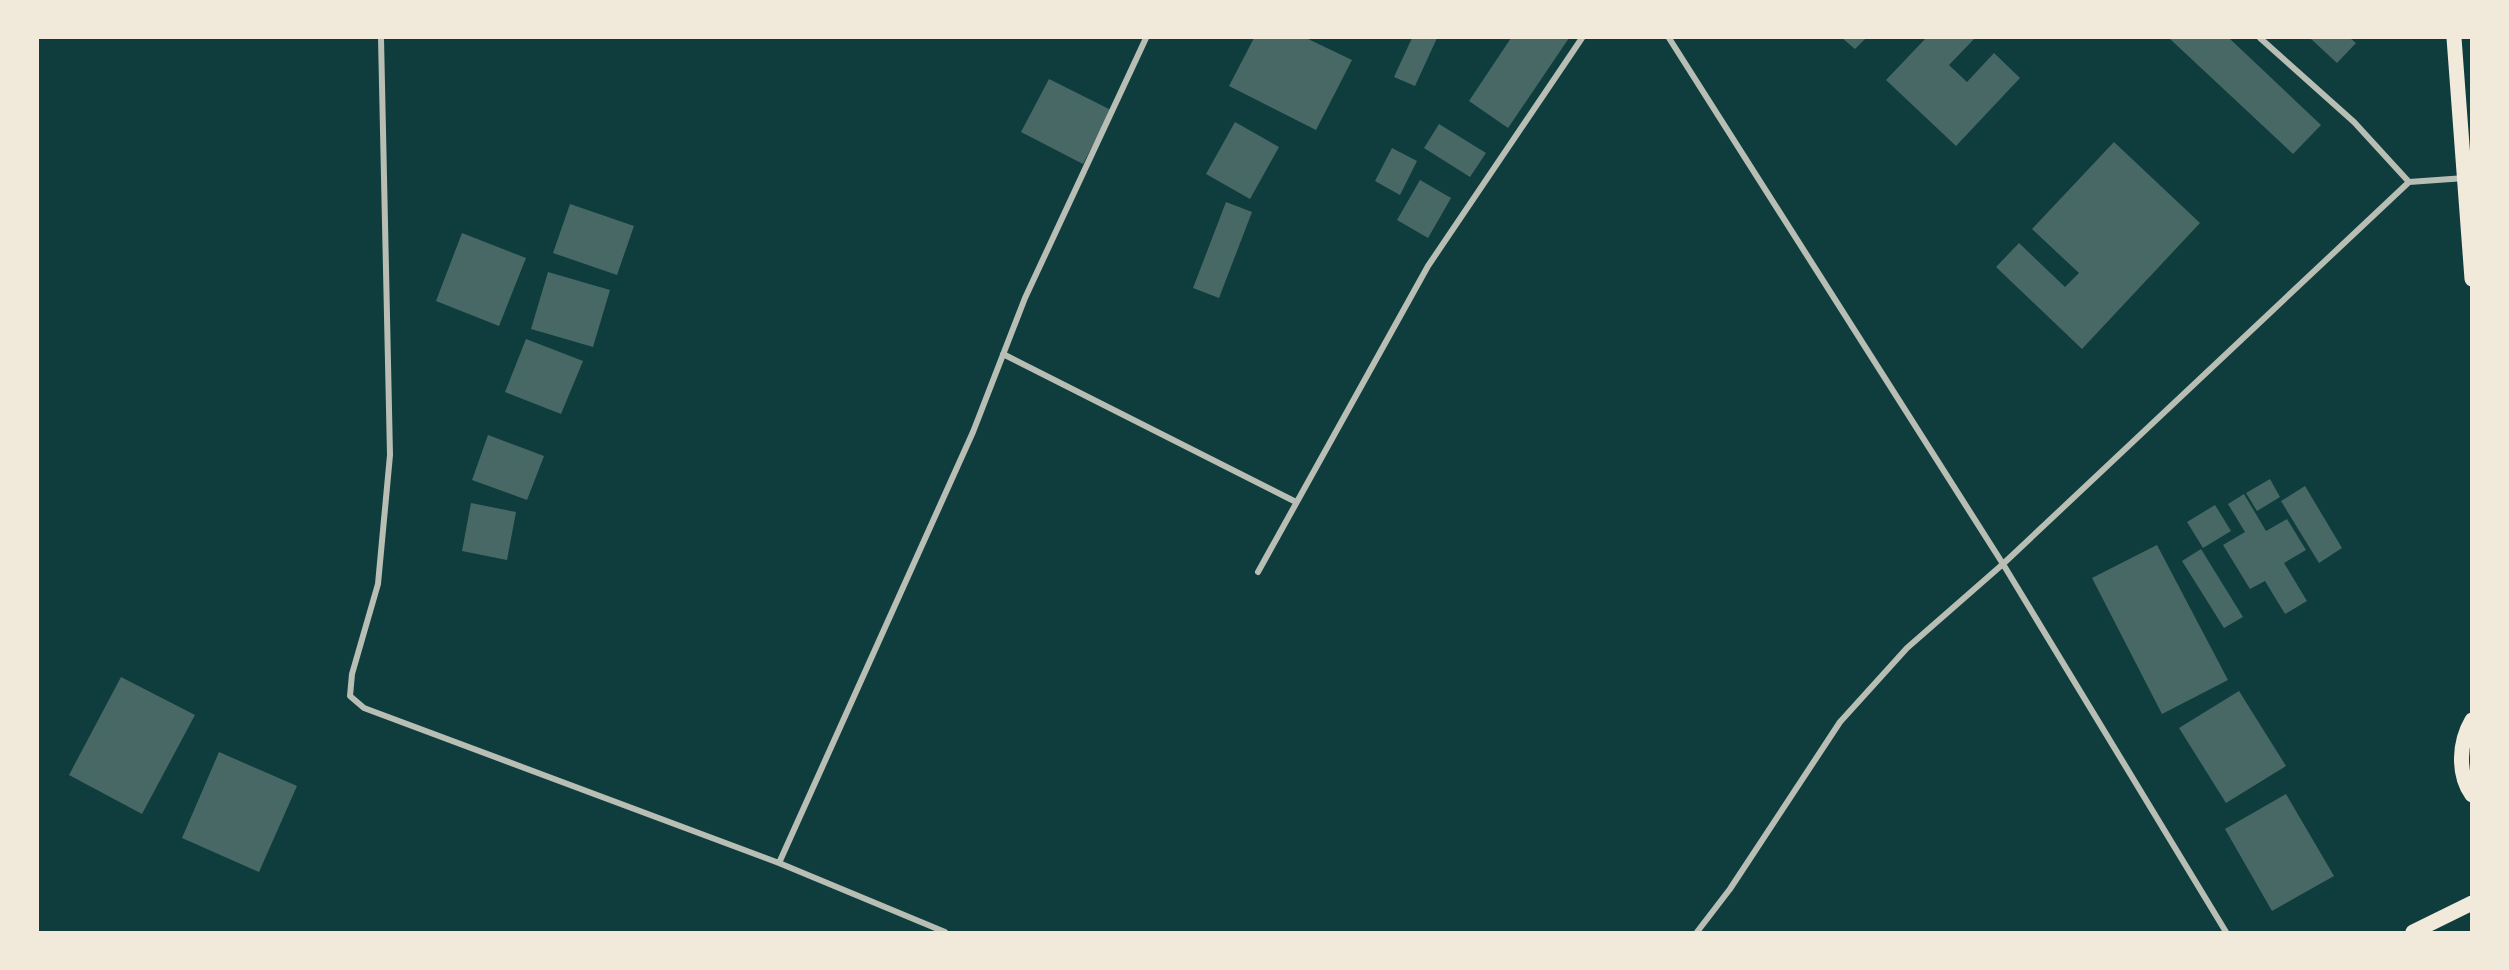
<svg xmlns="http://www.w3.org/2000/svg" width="2509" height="970" font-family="Ubuntu,sans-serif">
	<rect width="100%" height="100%" fill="#0f3d3e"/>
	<!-- building -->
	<path fill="#486865" d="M 1254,38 L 1306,38 L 1352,60 L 1316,130 L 1229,86 Z
		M 1412,38 L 1437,38 L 1415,86 L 1394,77 Z
		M 1511,38 L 1569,38 L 1508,128 L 1469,101 Z
		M 1842,38 L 1866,38 L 1855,49 Z
		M 1926,38 L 1975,38 L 1949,65 L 1967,82 L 1994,53 L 2020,78 L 1956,146 L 1886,80 Z
		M 2169,38 L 2229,38 L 2321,125 L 2293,154 Z
		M 2310,38 L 2350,38 L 2356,43 L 2337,63 Z
		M 1049,79 L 1111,110 L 1083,164 L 1021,132 Z
		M 1235,122 L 1279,147 L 1250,199 L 1206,174 Z
		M 1439,124 L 1486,153 L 1470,177 L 1424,148 Z
		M 2114,142 L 2200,223 L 2082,349 L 1996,267 L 2019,243 L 2065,287 L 2079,273 L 2032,229 Z
		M 1392,148 L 1417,161 L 1400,195 L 1375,181 Z
		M 1420,180 L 1451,198 L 1428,238 L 1397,220 Z
		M 1226,202 L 1252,212 L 1219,298 L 1193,288 Z
		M 570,204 L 634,226 L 617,275 L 553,253 Z
		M 462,233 L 526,258 L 499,326 L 436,301 Z
		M 548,272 L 610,290 L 593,347 L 531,329 Z
		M 526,339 L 583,361 L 561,414 L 505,392 Z
		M 488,435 L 544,456 L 527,500 L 472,480 Z
		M 2270,479 L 2280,497 L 2257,511 L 2246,493 Z
		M 2305,486 L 2342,548 L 2319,563 L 2281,501 Z
		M 2244,494 L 2266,531 L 2287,519 L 2306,550 L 2284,563 L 2307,601 L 2285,614 L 2265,581 L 2250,589 L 2223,545 L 2245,532 L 2228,504 Z
		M 471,503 L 516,512 L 507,560 L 462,551 Z
		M 2215,505 L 2231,531 L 2203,548 L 2187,522 Z
		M 2157,545 L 2228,680 L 2162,714 L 2092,578 Z
		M 2201,549 L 2243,617 L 2224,628 L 2182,561 Z
		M 121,677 L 195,715 L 142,814 L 69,775 Z
		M 2239,691 L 2286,766 L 2226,803 L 2179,728 Z
		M 219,752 L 297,786 L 259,872 L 182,838 Z
		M 2286,794 L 2334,876 L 2272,911 L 2225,829 Z"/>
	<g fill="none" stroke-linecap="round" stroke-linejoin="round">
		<!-- minor -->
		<path stroke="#b8beb3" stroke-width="6" d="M 381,38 L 390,455 L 378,584 L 352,674 L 350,696 L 364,708 L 779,863 L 945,932
			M 1669,38 L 2003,564 L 2226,932
			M 2260,38 L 2354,122 L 2409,182
			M 1003,354 L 1296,502
			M 1258,572 L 1428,266 L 1582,38
			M 779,863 L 973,432 L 1025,298 L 1146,38
			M 1697,932 L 1730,889 L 1840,722 L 1907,648 L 2003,564 L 2409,182 L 2465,178"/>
		<!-- primary -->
		<path stroke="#f1e9da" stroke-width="15" d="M 2454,38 L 2472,279
			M 2472,720 C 2459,742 2457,774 2472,795
			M 2413,932 L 2472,903"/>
	</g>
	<!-- border -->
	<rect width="2509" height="970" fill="none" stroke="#f1e9da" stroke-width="78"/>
</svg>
